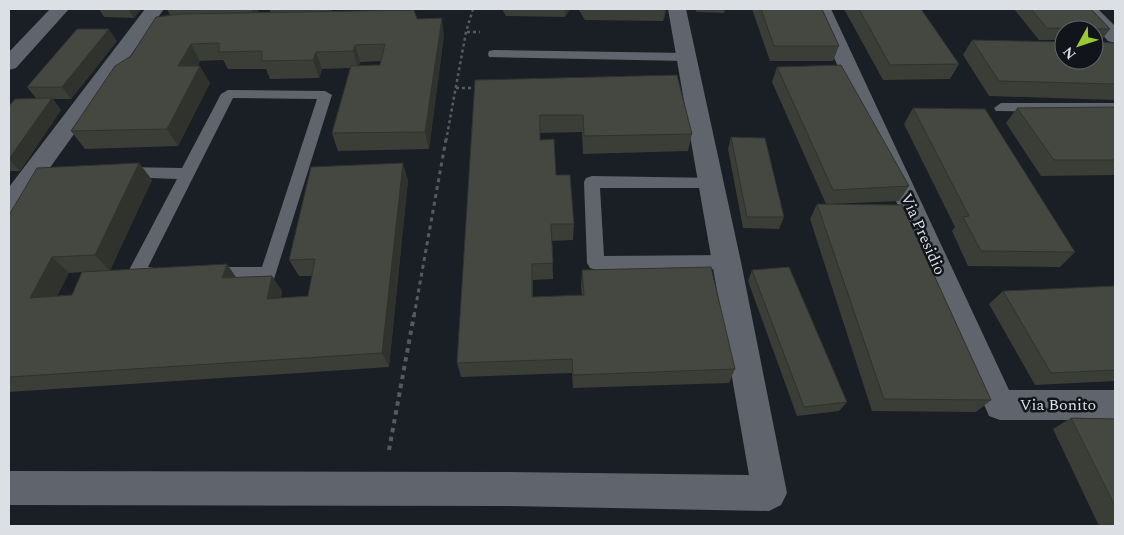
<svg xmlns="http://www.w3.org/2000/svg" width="1124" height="535" font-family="Spectral,serif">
	<rect width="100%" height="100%" fill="#1a1e25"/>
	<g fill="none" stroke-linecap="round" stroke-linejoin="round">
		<!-- path-far2 -->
		<path stroke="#565a60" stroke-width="2.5" stroke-dasharray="3 3" stroke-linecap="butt" d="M 467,32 L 480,32
			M 456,88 L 478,88
			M 446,141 L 466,32 L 473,9"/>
		<!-- path-far1 -->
		<path stroke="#565a60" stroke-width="3" stroke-dasharray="4 4" stroke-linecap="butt" d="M 414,316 L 446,139"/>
		<!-- path -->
		<path stroke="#565a60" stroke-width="4" stroke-dasharray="4.5 4.5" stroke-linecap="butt" d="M 389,450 L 414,315"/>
		<!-- lane -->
		<path fill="#60656d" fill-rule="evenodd" d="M 494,50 L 686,53 L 693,57 L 686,61 L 489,57 L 488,54 L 489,51 Z
			M 228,90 L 325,91 L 332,95 L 274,279 L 268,281 L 212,281 L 206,279 L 203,274 L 206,269 L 212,267 L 262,267 L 317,99 L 233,98 L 148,267 L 160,269 L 163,274 L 160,279 L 154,281 L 130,279 L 127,274 L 177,179 L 123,177 L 118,176 L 115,172 L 118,168 L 123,167 L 182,168 L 221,94 Z
			M 1001,103 L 1115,103 L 1115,112 L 996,111 L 994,108 Z
			M 592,176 L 717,178 L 719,182 L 717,186 L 711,188 L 600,188 L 604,256 L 727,255 L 733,257 L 736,262 L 733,267 L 727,269 L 596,270 L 590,268 L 587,263 L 584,182 L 586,178 Z"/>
		<!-- street -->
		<path fill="#60656d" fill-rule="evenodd" d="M 50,9 L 69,9 L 16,68 L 9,70 L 9,52 Z
			M 145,9 L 164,9 L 18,212 L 9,214 L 9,187 Z
			M 668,9 L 686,9 L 741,262 L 787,493 L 781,505 L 769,511 L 504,506 L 9,505 L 9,471 L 504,472 L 749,475 Z
			M 813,9 L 831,9 L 1009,390 L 1115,390 L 1115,420 L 1000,420 L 989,416 Z
			M 1079,9 L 1098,9 L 1115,26 L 1115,43 L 1108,41 Z"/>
	</g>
	<!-- wall -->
	<path fill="#3a3e37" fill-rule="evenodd" d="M 99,9 L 141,9 L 134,18 L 104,17 Z
		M 167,9 L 260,9 L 256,13 L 271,13 L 269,9 L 333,9 L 331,12 L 417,19 L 444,35 L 429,149 L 338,151 L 332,133 L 350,68 L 322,69 L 319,78 L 270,79 L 266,69 L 228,69 L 223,60 L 200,61 L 198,66 L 210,83 L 178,146 L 85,149 L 71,131 L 131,56 L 175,15 L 170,15 ZM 381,61 L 380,65 L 359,65 L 360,62 Z
		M 502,9 L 570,9 L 565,17 L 506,16 Z
		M 578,9 L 666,9 L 665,16 L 663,21 L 585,20 Z
		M 696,9 L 725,9 L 724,13 L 696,12 Z
		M 752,9 L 822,9 L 839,46 L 833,61 L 770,61 Z
		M 844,9 L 921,9 L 959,64 L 950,79 L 883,80 Z
		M 1014,9 L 1091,9 L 1110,29 L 1101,41 L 1094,41 L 1094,30 L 1064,30 L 1064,40 L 1039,40 Z
		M 972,40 L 1115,43 L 1115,100 L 989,96 L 963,55 Z
		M 117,41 L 71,99 L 53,99 L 61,110 L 20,171 L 9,171 L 9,106 L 36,98 L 27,87 Z
		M 777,67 L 909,186 L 899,201 L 832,204 L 991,400 L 976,412 L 872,411 L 810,219 L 817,204 L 826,204 L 772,82 Z
		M 475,80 L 692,134 L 688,151 L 583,154 L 582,132 L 540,133 L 540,140 L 556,175 L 574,224 L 573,240 L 552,241 L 553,279 L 533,280 L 533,297 L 582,295 L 581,286 L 582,270 L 735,369 L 729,383 L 573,388 L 572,373 L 461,377 L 457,363 Z
		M 1115,107 L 1115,175 L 1041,176 L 1006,123 L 1017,108 Z
		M 913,108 L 1075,252 L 1060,267 L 968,266 L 952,231 L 955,227 L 904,124 Z
		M 731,137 L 784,217 L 779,229 L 743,228 L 728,149 Z
		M 139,163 L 152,180 L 110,270 L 237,278 L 272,276 L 282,291 L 281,298 L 308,296 L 312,276 L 299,276 L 289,260 L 408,180 L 389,367 L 9,392 L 9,215 ZM 82,272 L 72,295 L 57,296 L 69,273 Z
		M 752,270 L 847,402 L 839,411 L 797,416 L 748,281 Z
		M 1115,286 L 1115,381 L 1035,385 L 989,304 L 1003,291 Z
		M 1071,418 L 1115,419 L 1115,526 L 1099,526 L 1053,429 Z"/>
	<!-- shaded-wall -->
	<path fill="#30322d" d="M 128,9 L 141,9 L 134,18 Z
		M 251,9 L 260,9 L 254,15 Z
		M 565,9 L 570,9 L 565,17 Z
		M 665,9 L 666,9 L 665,16 L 663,21 Z
		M 442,18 L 444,35 L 429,149 L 425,132 Z
		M 109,29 L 117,41 L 71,99 L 62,87 Z
		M 191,44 L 200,61 L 188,83 L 178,66 Z
		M 355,45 L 360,62 L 358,68 L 353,51 Z
		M 316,52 L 322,69 L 319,78 L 313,60 Z
		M 200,66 L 210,83 L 178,146 L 167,129 Z
		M 52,98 L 61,110 L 20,171 L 9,159 Z
		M 139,163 L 152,180 L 110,271 L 95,255 Z
		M 403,163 L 408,180 L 389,367 L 382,353 Z
		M 52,257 L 69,273 L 48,313 L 30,298 Z
		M 227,264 L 238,280 L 222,278 Z
		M 272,276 L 282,291 L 277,314 L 267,299 Z"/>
	<!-- building -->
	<path fill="#444840" stroke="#30322d" d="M 761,9 L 822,9 L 839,46 L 774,46 Z
		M 859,9 L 921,9 L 959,64 L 890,65 Z
		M 1031,9 L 1091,9 L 1110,29 L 1047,28 Z
		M 414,10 L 417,19 L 442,18 L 425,132 L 332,133 L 351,66 L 380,65 L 385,44 L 355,45 L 353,51 L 316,52 L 313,60 L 262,61 L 262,51 L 219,52 L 219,43 L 191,44 L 178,66 L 200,66 L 167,129 L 71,131 L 115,66 L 131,56 L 156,17 L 181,14 Z
		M 77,29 L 109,29 L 62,87 L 27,87 Z
		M 972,40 L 1064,42 L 1064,60 L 1094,60 L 1094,42 L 1115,43 L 1115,84 L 999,81 Z
		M 841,65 L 909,186 L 833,190 L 777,67 Z
		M 677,75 L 692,134 L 584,136 L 583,115 L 540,115 L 540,140 L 554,139 L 556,175 L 570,175 L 574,224 L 551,224 L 553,263 L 532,264 L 532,297 L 584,295 L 582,270 L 711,267 L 735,369 L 573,375 L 572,359 L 457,363 L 475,80 Z
		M 52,98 L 9,159 L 9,106 L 15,99 Z
		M 1115,107 L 1115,160 L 1054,160 L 1017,108 Z
		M 913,108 L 985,109 L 1075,252 L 981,251 L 963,217 L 969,216 Z
		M 731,137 L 765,138 L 784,217 L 747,217 Z
		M 139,163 L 95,255 L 52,257 L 30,298 L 72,295 L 82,272 L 227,264 L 222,278 L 272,276 L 267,299 L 308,296 L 315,259 L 289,260 L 311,167 L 403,163 L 382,353 L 9,377 L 9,215 L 37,168 Z
		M 817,204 L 902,205 L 991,400 L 884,399 Z
		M 789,267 L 847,402 L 804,407 L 752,270 Z
		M 1115,286 L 1115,370 L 1051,373 L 1003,291 Z
		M 1071,418 L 1115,419 L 1115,506 Z"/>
	<g text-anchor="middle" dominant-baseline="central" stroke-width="5" stroke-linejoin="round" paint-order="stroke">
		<!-- street labels -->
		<g font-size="16" fill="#dcdfe4" stroke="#11151b">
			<text transform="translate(923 234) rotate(66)">Via Presidio</text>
			<text x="1058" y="405">Via Bonito</text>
		</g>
	</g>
	<!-- border -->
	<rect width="1124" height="535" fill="none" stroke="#dcdfe4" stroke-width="20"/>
	<!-- north arrow -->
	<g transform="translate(1079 45) rotate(230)"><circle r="24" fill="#11151b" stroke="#62666b"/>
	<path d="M0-4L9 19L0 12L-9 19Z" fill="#9bcb33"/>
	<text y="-8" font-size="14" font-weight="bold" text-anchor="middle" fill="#dcdfe4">N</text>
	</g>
</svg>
